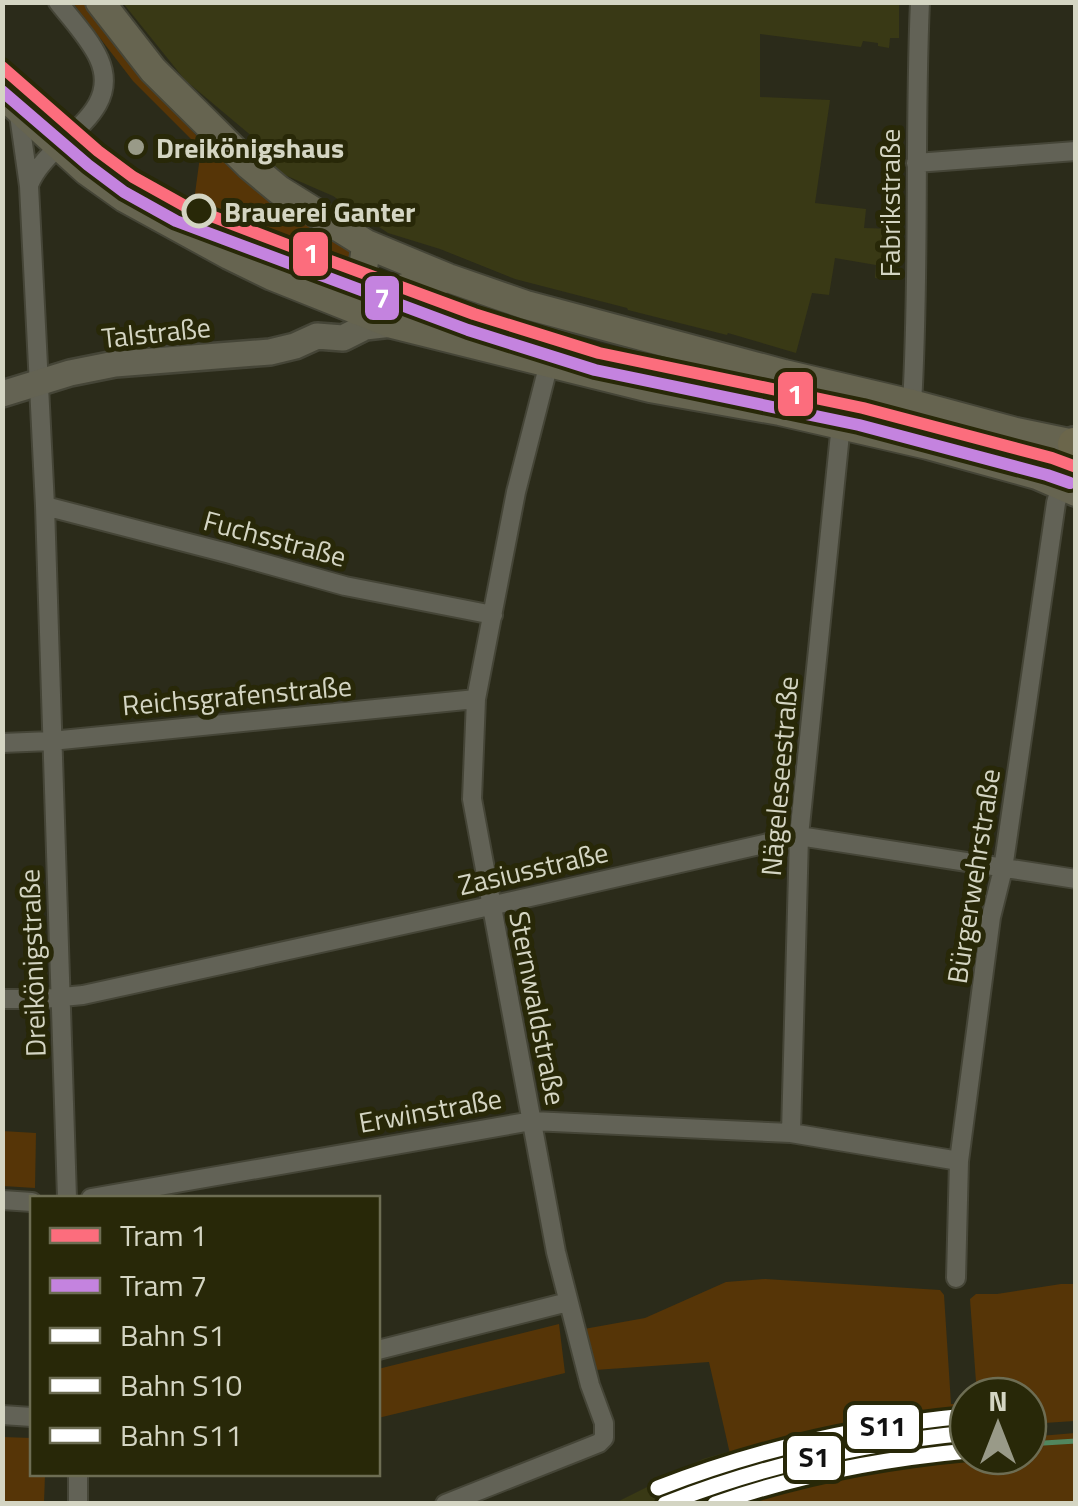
<svg xmlns="http://www.w3.org/2000/svg" width="1078" height="1506" font-family="'Titillium Web',sans-serif">
	<rect width="100%" height="100%" fill="#2b2b1a"/>
	<!-- built -->
	<path fill="#393915" d="M 123,3 L 899,3 L 899,38 L 890,38 L 889,48 L 878,46 L 878,43 L 863,41 L 861,47 L 760,34 L 760,97 L 830,100 L 815,203 L 866,209 L 864,228 L 897,229 L 891,280 L 875,278 L 876,265 L 835,258 L 829,295 L 812,293 L 796,353 L 728,333 L 727,335 L 628,310 L 627,308 L 515,279 L 440,249 L 388,233 L 333,196 L 271,169 L 254,138 L 185,80 Z
		M 2,65 L 99,148 L 132,171 L 180,197 L 374,267 L 466,304 L 529,324 L 658,359 L 681,360 L 1059,455 L 1075,462 L 1075,482 L 717,390 L 596,362 L 471,323 L 348,276 L 333,279 L 306,271 L 169,214 L 121,186 L 3,82 Z
		M 968,1429 L 968,1440 L 866,1449 L 825,1458 L 769,1473 L 678,1503 L 613,1504 L 703,1459 L 731,1451 L 733,1466 L 821,1444 L 857,1439 Z"/>
	<!-- green -->
	<path fill="#563507" d="M 73,3 L 83,3 L 138,72 L 206,146 L 265,195 L 322,233 L 350,248 L 356,260 L 194,201 L 201,149 L 133,81 Z
		M 2,1131 L 36,1133 L 35,1188 L 3,1186 Z
		M 765,1279 L 940,1290 L 944,1295 L 951,1404 L 968,1404 L 968,1429 L 857,1439 L 821,1444 L 733,1467 L 709,1362 L 595,1370 L 584,1329 L 645,1318 L 726,1282 Z
		M 1061,1284 L 1075,1284 L 1075,1421 L 1028,1424 L 1028,1396 L 977,1396 L 970,1299 L 976,1294 L 997,1294 Z
		M 559,1324 L 565,1373 L 378,1418 L 378,1369 Z
		M 1075,1433 L 1075,1503 L 678,1503 C 776,1468 864,1445 968,1440 L 968,1456 L 1028,1456 L 1028,1437 Z
		M 2,1437 L 32,1438 L 32,1474 L 45,1474 L 44,1503 L 3,1503 Z"/>
	<g fill="none" stroke-linecap="round" stroke-linejoin="round">
		<!-- stream -->
		<path stroke="#51865e" stroke-width="5" d="M 1028,1444 L 1076,1441
			M 710,1504 L 813,1469 L 877,1457 L 968,1448"/>
		<defs>
			<path id="street" d="M 18,108 L 29,186 L 45,506 L 67,1198
				M 916,163 L 1076,151
				M 29,185 C 47,139 124,116 99,59 C 90,39 72,20 58,2
				M 912,404 C 920,270 914,136 920,2
				M 45,506 L 227,553 L 345,586 L 493,615
				M 2,743 L 51,741 L 476,699
				M 2,999 L 42,999 L 83,995 L 490,906 L 799,836 L 1076,879
				M 791,1133 L 799,836 L 841,424
				M 91,1198 L 532,1121 L 791,1133 L 959,1161
				M 2,1200 L 32,1202
				M 956,1278 L 959,1161 L 991,917 L 1003,869 L 1056,503 L 1061,485
				M 378,1350 L 568,1302
				M 2,1415 L 32,1417
				M 78,1474 L 78,1504
				M 445,1504 L 579,1451 L 599,1443 L 604,1438 L 604,1423 L 590,1385 L 556,1252 L 472,799 L 476,699 L 516,492 L 549,363"/>
			<path id="secondary" d="M 2,394 L 70,373 L 115,364 L 270,352 L 295,346 L 317,336 L 343,338 L 365,327 L 392,324"/>
			<path id="primary" d="M 100,2 L 153,70 L 249,165 L 279,190 L 366,244 L 448,278 L 526,305 L 784,374 L 912,404 L 1016,432 L 1074,444
				M 2,94 L 87,171 L 125,198 L 229,255 L 272,276 L 392,324 L 650,388 L 780,411 L 928,445 L 1037,475 L 1076,492
				M 321,295 C 360,283 362,287 366,244
				M 356,310 L 392,291 L 448,278"/>
			<path id="highway" d="M 1074,444 L 1076,444"/>
		</defs>
		<!-- street casing -->
		<use href="#street" stroke="#454537" stroke-width="22"/>
		<!-- secondary casing -->
		<use href="#secondary" stroke="#454537" stroke-width="30"/>
		<!-- primary casing -->
		<use href="#primary" stroke="#454537" stroke-width="32"/>
		<!-- highway casing -->
		<use href="#highway" stroke="#454537" stroke-width="38"/>
		<!-- street -->
		<use href="#street" stroke="#626256" stroke-width="18"/>
		<!-- secondary -->
		<use href="#secondary" stroke="#646353" stroke-width="25"/>
		<!-- primary -->
		<use href="#primary" stroke="#666450" stroke-width="28"/>
		<!-- highway -->
		<use href="#highway" stroke="#6b664b" stroke-width="32"/>
		<defs>
			<path id="rail-1" d="M 665,1504 C 764,1465 863,1443 968,1433"/>
			<path id="rail-2" d="M 715,1504 C 797,1475 881,1459 968,1451"/>
			<path id="rail-3" d="M 658,1488 C 758,1449 859,1426 966,1416"/>
		</defs>
		<!-- rail-1 casing -->
		<use href="#rail-1" stroke="#282808" stroke-width="22"/>
		<!-- rail-2 casing -->
		<use href="#rail-2" stroke="#282808" stroke-width="22"/>
		<!-- rail-3 casing -->
		<use href="#rail-3" stroke="#282808" stroke-width="22"/>
		<!-- rail-1 -->
		<use href="#rail-1" stroke="#fff" stroke-width="15"/>
		<!-- rail-2 -->
		<use href="#rail-2" stroke="#fff" stroke-width="15"/>
		<!-- rail-3 -->
		<use href="#rail-3" stroke="#fff" stroke-width="15"/>
		<defs>
			<path id="tram-1" d="M 2,67 L 98,151 L 133,177 L 185,206 L 298,249 L 474,314 L 599,353 L 863,408 L 1052,458 L 1076,467"/>
			<path id="tram-2" d="M 2,91 L 88,165 L 124,192 L 176,221 L 468,330 L 595,370 L 859,425 L 1047,475 L 1070,483"/>
		</defs>
		<!-- tram-1 casing -->
		<use href="#tram-1" stroke="#282808" stroke-width="20"/>
		<!-- tram-2 casing -->
		<use href="#tram-2" stroke="#282808" stroke-width="20"/>
		<!-- tram-1 -->
		<use href="#tram-1" stroke="#fc6d7d" stroke-width="12"/>
		<!-- tram-2 -->
		<use href="#tram-2" stroke="#c483df" stroke-width="12"/>
	</g>
	<!-- markers -->
	<circle fill="#999a88" stroke="#282808" stroke-width="4" cx="136" cy="147" r="10"/>
	<circle fill="#282808" stroke="#d4d5c3" stroke-width="5" cx="199" cy="211" r="15"/>
	<g text-anchor="middle" dominant-baseline="central" stroke-width="10" stroke-linejoin="round" paint-order="stroke">
		<!-- poi labels -->
		<g font-size="28" font-weight="bold" fill="#d4d5c3" stroke="#282808" text-anchor="start">
			<text x="156" y="147">Dreikönigshaus</text>
		</g>
		<!-- street labels -->
		<g font-size="28" fill="#d4d5c3" stroke="#282808">
			<text transform="translate(889 203) rotate(-90)">Fabrikstraße</text>
			<text transform="translate(156 332) rotate(-6)">Talstraße</text>
			<text transform="translate(275 538) rotate(15)">Fuchsstraße</text>
			<text transform="translate(237 695) rotate(-5)">Reichsgrafenstraße</text>
			<text transform="translate(779 776) rotate(-85)">Nägeleseestraße</text>
			<text transform="translate(533 868) rotate(-13)">Zasiusstraße</text>
			<text transform="translate(973 876) rotate(-81)">Bürgerwehrstraße</text>
			<text transform="translate(32 963) rotate(-92)">Dreikönigstraße</text>
			<text transform="translate(538 1008) rotate(79)">Sternwaldstraße</text>
			<text transform="translate(430 1110) rotate(-10)">Erwinstraße</text>
		</g>
		<!-- stop labels -->
		<g font-size="28" font-weight="bold" fill="#d4d5c3" stroke="#282808" text-anchor="start">
			<text x="224" y="211">Brauerei Ganter</text>
		</g>
	</g>
	<g stroke="#282808" stroke-width="4">
		<rect x="291" y="230" width="39" height="48" rx="10" fill="#fc6d7d"/>
		<rect x="363" y="274" width="38" height="48" rx="10" fill="#c483df"/>
		<rect x="776" y="370" width="39" height="48" rx="10" fill="#fc6d7d"/>
		<rect x="845" y="1403" width="76" height="48" rx="10" fill="#fff"/>
		<rect x="785" y="1434" width="58" height="48" rx="10" fill="#fff"/>
	</g>
	<g font-size="28" text-anchor="middle" font-weight="bold" fill="#fff">
		<text x="311" y="263">1</text>
		<text x="382" y="308">7</text>
		<text x="795" y="404">1</text>
	</g>
	<g font-size="28" text-anchor="middle" font-weight="bold" fill="#111">
		<text x="883" y="1436">S11</text>
		<text x="814" y="1467">S1</text>
	</g>
	<!-- border -->
	<rect width="1078" height="1506" fill="none" stroke="#d4d5c3" stroke-width="10"/>
	<!-- legend -->
	<rect x="30" y="1196" width="350" height="280" fill="#282808" stroke="#6d6d53" stroke-width="2.5"/>
	<rect x="50" y="1228" width="50" height="15" fill="#fc6d7d" stroke="#6d6d53" stroke-width="2.5"/>
	<text x="120" y="1246" font-size="30" fill="#d4d5c3">Tram 1</text>
	<rect x="50" y="1278" width="50" height="15" fill="#c483df" stroke="#6d6d53" stroke-width="2.5"/>
	<text x="120" y="1296" font-size="30" fill="#d4d5c3">Tram 7</text>
	<rect x="50" y="1328" width="50" height="15" fill="#ffffff" stroke="#6d6d53" stroke-width="2.5"/>
	<text x="120" y="1346" font-size="30" fill="#d4d5c3">Bahn S1</text>
	<rect x="50" y="1378" width="50" height="15" fill="#ffffff" stroke="#6d6d53" stroke-width="2.5"/>
	<text x="120" y="1396" font-size="30" fill="#d4d5c3">Bahn S10</text>
	<rect x="50" y="1428" width="50" height="15" fill="#ffffff" stroke="#6d6d53" stroke-width="2.5"/>
	<text x="120" y="1446" font-size="30" fill="#d4d5c3">Bahn S11</text>
	<!-- north arrow -->
	<g transform="translate(998 1426)"><circle r="48" fill="#282808" stroke="#6d6d53" stroke-width="2.5"/>
	<path d="M0-8L18 38L0 25L-18 38Z" fill="#999a88"/>
	<text y="-15" font-size="28" font-weight="bold" text-anchor="middle" fill="#d4d5c3">N</text>
	</g>
</svg>
